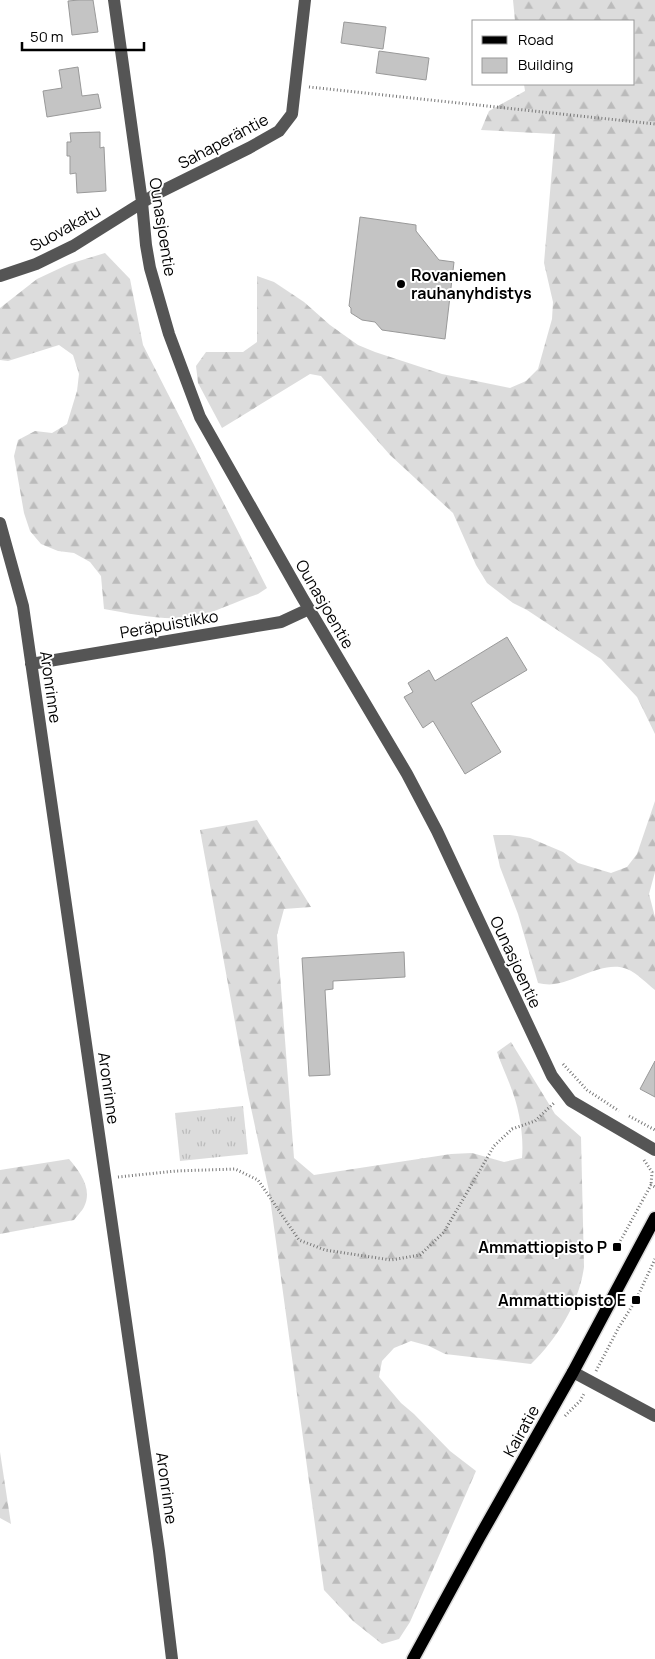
<svg xmlns="http://www.w3.org/2000/svg" width="655" height="1659" font-family="Manrope,sans-serif">
	<defs>
		<pattern id="grass-tufts" width="24" height="20" patternUnits="userSpaceOnUse" patternTransform="scale(1.25)"><rect width="24" height="20" fill="#dcdcdc"/><path d="M3 7l-1-3M5 7V3M7 7l1-3M15 17l-1-3M17 17v-4M19 17l1-3" fill="none" stroke="#bbb"/></pattern>
		<pattern id="forest-firs" width="22" height="20" patternUnits="userSpaceOnUse" patternTransform="scale(1.25)"><rect width="22" height="20" fill="#dcdcdc"/><path d="M5 1l3.5 6h-7zM16 11l3.5 6h-7z" fill="#bbb"/></pattern>
	</defs>
	<rect width="100%" height="100%" fill="#fff"/>
	<!-- grass -->
	<path fill="url(#grass-tufts)" d="M 243,1106 L 248,1154 L 180,1161 L 175,1113 Z"/>
	<!-- forest -->
	<path fill="url(#forest-firs)" d="M 513,0 L 655,0 L 655,734 L 637,697 L 601,659 L 527,610 L 513,603 L 487,583 L 476,565 L 453,513 L 390,455 L 321,376 L 310,374 L 222,428 L 198,383 L 196,366 L 206,352 L 243,352 L 257,342 L 257,276 L 274,282 L 304,302 L 330,325 L 358,345 L 375,352 L 442,374 L 510,388 L 526,381 L 538,369 L 552,319 L 553,302 L 544,263 L 555,134 L 481,130 L 489,111 L 525,91 L 524,84 L 634,84 L 634,21 L 515,21 Z
		M 105,253 L 130,279 L 143,345 L 267,588 L 258,594 C 236,601 215,613 192,617 C 163,621 132,614 104,609 L 101,576 L 90,562 L 74,553 L 58,551 L 41,544 L 30,531 L 24,513 L 14,456 L 18,440 L 35,431 L 52,433 L 67,424 L 77,391 L 79,374 L 73,355 L 59,345 L 8,361 L 0,360 L 0,308 L 37,279 L 69,264 Z
		M 655,801 L 655,872 L 649,894 L 655,917 L 655,990 C 646,983 637,973 627,969 C 603,960 576,982 554,984 C 549,985 543,984 538,983 L 518,914 L 500,867 L 493,835 L 510,835 L 530,838 L 563,852 L 578,863 L 611,873 L 627,867 L 637,854 Z
		M 257,820 L 311,907 L 284,909 L 277,935 L 294,1158 L 314,1175 L 451,1154 L 472,1153 L 504,1162 L 522,1158 C 524,1135 519,1107 510,1085 C 506,1074 501,1064 497,1052 L 511,1042 L 555,1114 L 581,1137 L 584,1267 C 579,1303 558,1338 531,1364 L 445,1354 L 429,1346 L 411,1341 L 394,1348 L 382,1361 L 379,1377 L 401,1403 L 414,1414 L 450,1451 L 476,1471 L 410,1622 L 399,1639 L 382,1644 L 353,1621 L 324,1590 L 269,1191 L 248,1094 L 200,830 Z
		M 69,1159 C 80,1172 93,1189 84,1207 C 82,1211 77,1216 74,1220 L 0,1234 L 0,1170 Z
		M 0,1452 L 11,1524 L 0,1518 Z"/>
	<!-- building -->
	<path fill="#c4c4c4" stroke="#999" d="M 79,0 L 93,0 L 98,32 L 72,35 L 68,1 Z
		M 344,22 L 386,27 L 383,49 L 341,43 Z
		M 379,51 L 429,58 L 426,80 L 376,73 Z
		M 78,67 L 82,96 L 98,94 L 101,108 L 47,117 L 43,91 L 62,88 L 59,70 Z
		M 100,132 L 100,148 L 104,147 L 106,191 L 77,193 L 76,173 L 70,174 L 70,156 L 67,156 L 67,142 L 71,142 L 70,133 Z
		M 360,217 L 416,225 L 416,231 L 439,260 L 454,262 L 445,339 L 382,330 L 375,322 L 362,320 L 351,313 L 351,308 L 349,306 Z
		M 507,637 L 527,670 L 471,703 L 501,752 L 465,774 L 433,721 L 423,728 L 404,697 L 413,692 L 408,683 L 429,670 L 435,681 Z
		M 404,952 L 405,977 L 333,981 L 333,989 L 325,990 L 330,1075 L 309,1076 L 302,958 Z
		M 655,1061 L 655,1097 L 640,1089 Z"/>
	<g fill="none" stroke-linecap="round" stroke-linejoin="round">
		<defs>
			<path id="major" d="M 413,1659 L 479,1538 L 573,1372 L 655,1218"/>
		</defs>
		<!-- major casing -->
		<use href="#major" stroke="#dbdbdb" stroke-width="15"/>
		<!-- path -->
		<path stroke="#777" stroke-width="3" stroke-dasharray="1 2.5" stroke-linecap="butt" d="M 309,87 L 655,124
			M 563,1064 L 587,1090 L 619,1111
			M 629,1116 L 655,1130
			M 644,1160 L 652,1172 L 651,1185
			M 118,1177 L 176,1171 L 235,1169 L 258,1180 L 299,1240 L 325,1250 L 391,1260 L 420,1255 L 444,1232 L 494,1146 L 512,1129 L 535,1121 L 555,1102
			M 617,1247 L 651,1185 L 655,1187
			M 596,1371 L 619,1327 L 636,1300 L 655,1259
			M 565,1416 L 580,1401 L 585,1392"/>
		<!-- minor -->
		<path stroke="#555" stroke-width="12" d="M 114,0 L 142,202 L 146,245 L 150,268 L 169,334 L 200,417 L 302,597 L 407,774 L 437,831 L 552,1076 L 571,1101 L 655,1150
			M 0,276 L 36,264 L 73,246 L 156,194 L 249,148 L 279,131 L 292,114 L 305,0
			M 0,523 L 23,606 L 159,1551 L 172,1659
			M 31,664 L 281,622 L 309,609
			M 573,1372 L 655,1416"/>
		<!-- major -->
		<use href="#major" stroke="#000" stroke-width="12"/>
	</g>
	<!-- markers -->
	<g fill="#000" stroke="#fff" stroke-width="2">
		<circle cx="401" cy="284" r="5"/>
		<rect x="612" y="1242" width="10" height="10" rx="2.5"/>
		<rect x="631" y="1295" width="10" height="10" rx="2.5"/>
	</g>
	<g text-anchor="middle" dominant-baseline="central" stroke-width="4" stroke-linejoin="round" paint-order="stroke">
		<!-- street labels -->
		<g font-size="16" fill="#000" stroke="#fff">
			<text transform="translate(223 141) rotate(-28)">Sahaperäntie</text>
			<text transform="translate(163 227) rotate(81)">Ounasjoentie</text>
			<text transform="translate(65 228) rotate(-29)">Suovakatu</text>
			<text transform="translate(325 604) rotate(60)">Ounasjoentie</text>
			<text transform="translate(169 624) rotate(-10)">Peräpuistikko</text>
			<text transform="translate(51 687) rotate(82)">Aronrinne</text>
			<text transform="translate(516 962) rotate(65)">Ounasjoentie</text>
			<text transform="translate(109 1088) rotate(82)">Aronrinne</text>
			<text transform="translate(521 1431) rotate(-61)">Kairatie</text>
			<text transform="translate(167 1488) rotate(82)">Aronrinne</text>
		</g>
		<!-- poi labels -->
		<g font-size="16" font-weight="bold" fill="#000" stroke="#fff" text-anchor="end">
			<text x="411" y="275" text-anchor="start">Rovaniemen<tspan x="411" dy="18">rauhanyhdistys</tspan></text>
			<text x="607" y="1247">Ammattiopisto P</text>
			<text x="626" y="1300">Ammattiopisto E</text>
		</g>
	</g>
	<!-- legend -->
	<rect x="472" y="20" width="162" height="65" fill="#ffffff" stroke="#999999"/>
	<rect x="482" y="36" width="25" height="8" fill="#000000" stroke="#999999"/>
	<text x="518" y="45" font-size="15" fill="#000000">Road</text>
	<rect x="482" y="58" width="25" height="15" fill="#c4c4c4" stroke="#999999"/>
	<text x="518" y="70" font-size="15" fill="#000000">Building</text>
	<!-- scale -->
	<path d="M22 42v8h122v-8" fill="none" stroke="#000000" stroke-width="2.5"/>
	<text x="30" y="42" font-size="15" fill="#000000" stroke="#ffffff" stroke-width="4" paint-order="stroke">50 m</text>
</svg>
